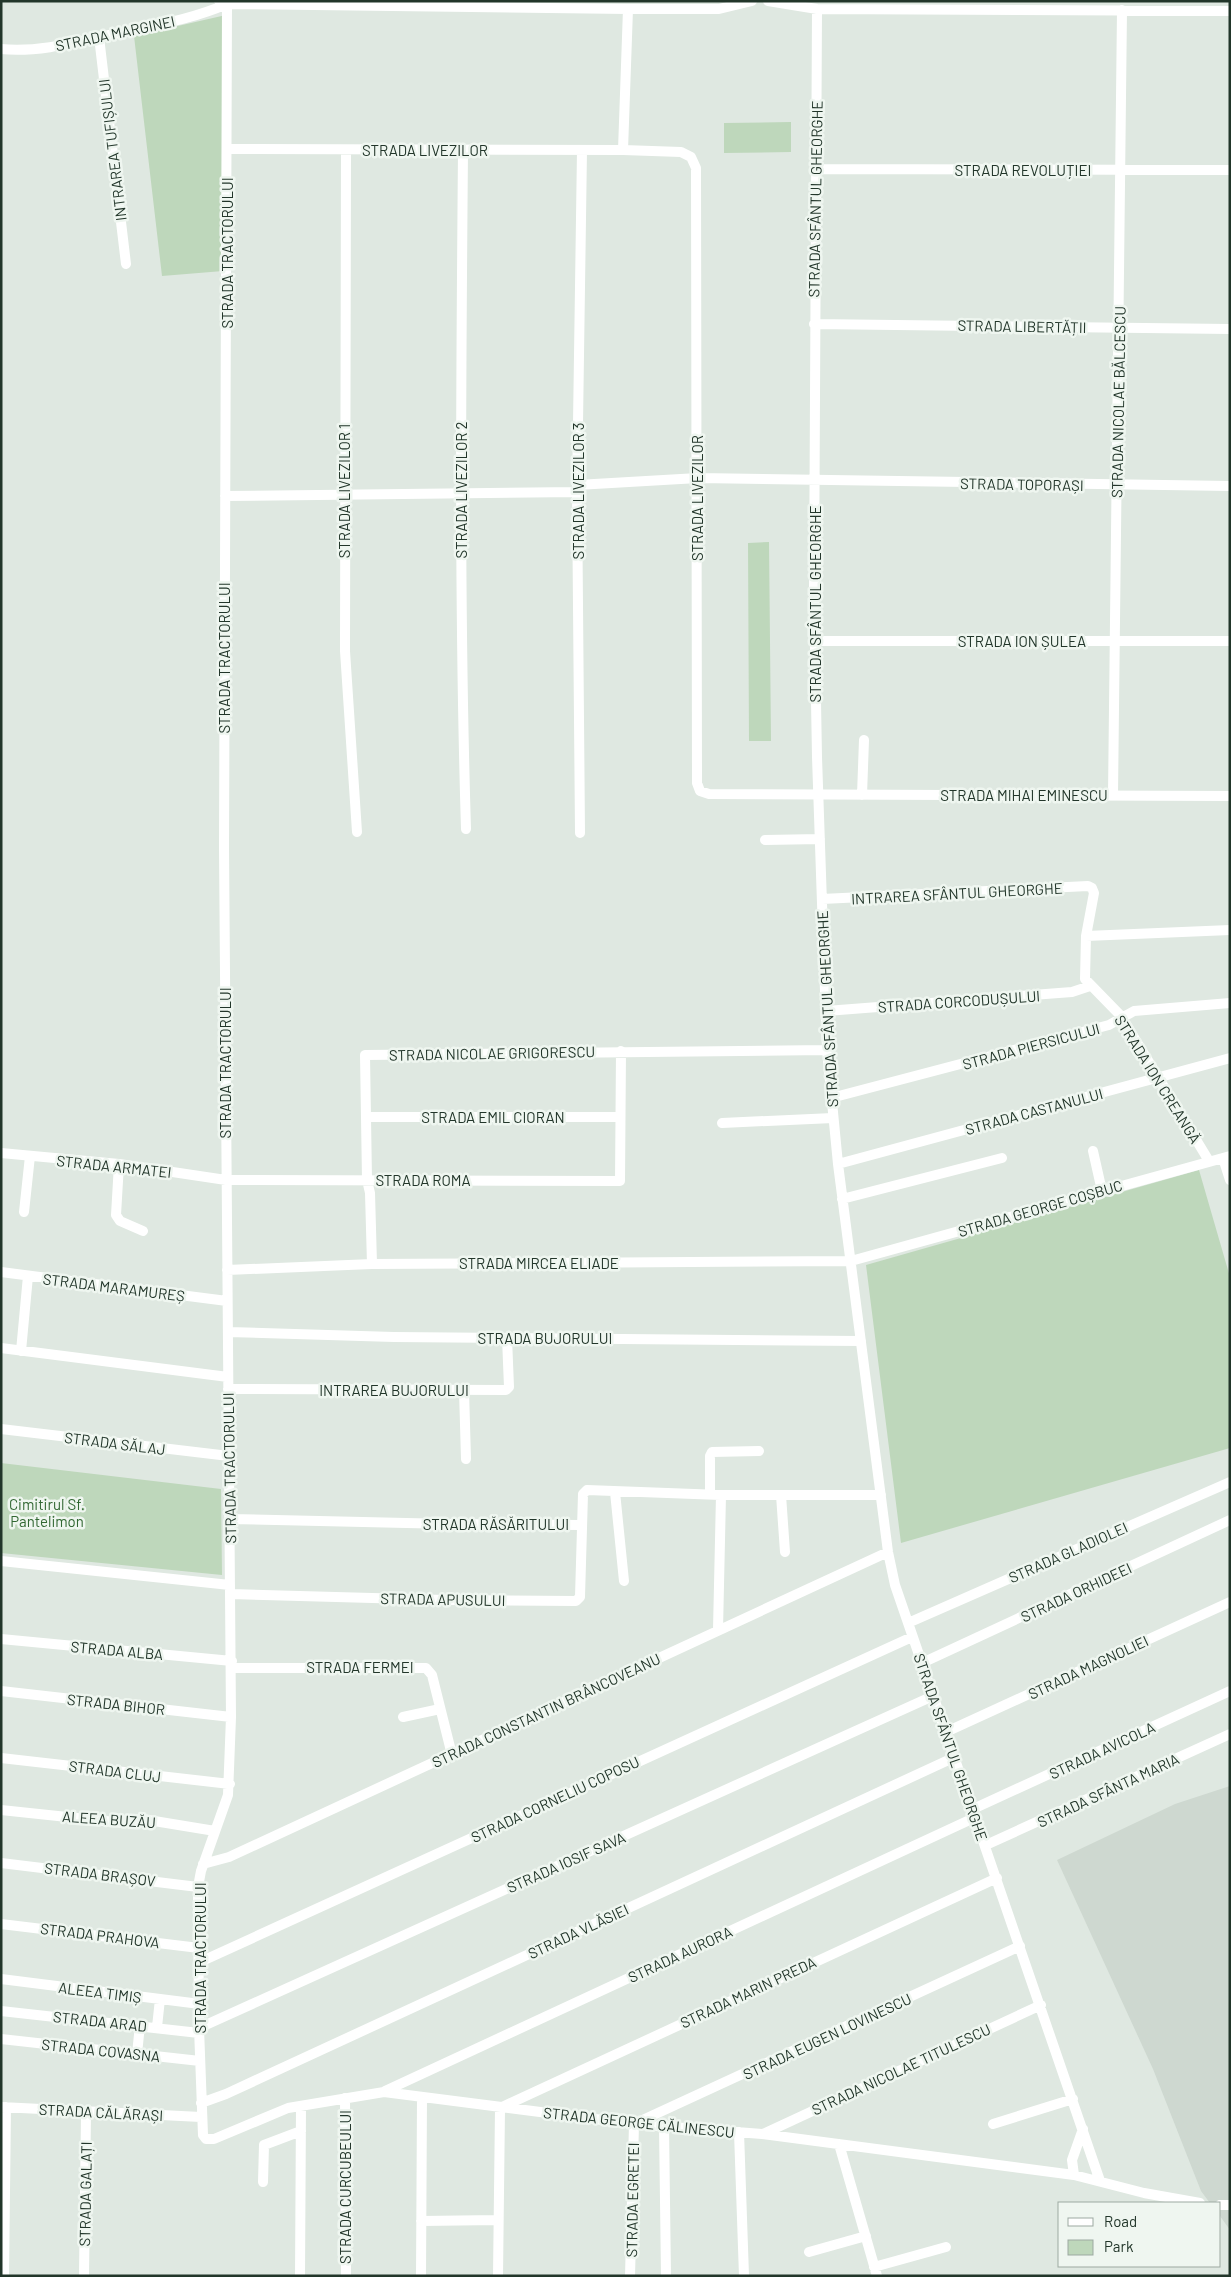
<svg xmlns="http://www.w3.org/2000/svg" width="1231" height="2277" font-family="Barlow,sans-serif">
	<rect width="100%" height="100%" fill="#dfe8e1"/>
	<!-- built -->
	<path fill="#ced8d0" d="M 1230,1786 L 1230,2230 L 1220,2216 L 1220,2203 L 1210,2203 L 1201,2191 L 1153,2069 L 1057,1860 L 1175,1804 Z"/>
	<!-- green -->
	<path fill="#bed7bb" d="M 226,15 L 223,271 L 162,276 L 134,36 Z
		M 791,122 L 791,152 L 724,153 L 724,123 Z
		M 769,542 L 771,741 L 749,741 L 748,543 Z
		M 1199,1170 L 1230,1277 L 1230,1448 L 901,1543 L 866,1265 Z
		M 1,1463 L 221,1489 L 222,1575 L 1,1553 Z"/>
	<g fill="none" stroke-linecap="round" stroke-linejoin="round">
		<!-- minor -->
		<path stroke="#fff" stroke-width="10" d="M 219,1 L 227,4 L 628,9 L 719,9 L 752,1
			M 768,1 L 817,9 L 1230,11
			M 227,4 L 224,848 L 231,1717 L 228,1795 L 201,1871 L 198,1887 L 199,2028 L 203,2135 L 206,2139 L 214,2139 L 288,2108 L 384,2092 L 634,2124 L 762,2134 L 1074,2175 L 1144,2193 L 1200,2203
			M 817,9 L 814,590 L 817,757 L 827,1050 L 838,1164 L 888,1552 L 895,1585 L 1100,2181
			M 99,37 L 126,264
			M 1,49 C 40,53 81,41 119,33 C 156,25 193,19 227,4
			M 228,149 L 623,150 L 681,152 L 691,157 L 696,168 L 697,783 L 700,791 L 709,794 L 1230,796
			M 346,150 L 345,651 L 357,832
			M 623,150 L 628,9
			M 463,151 C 461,377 459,603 466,829
			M 816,169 L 1230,170
			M 814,324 L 1230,329
			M 577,485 L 698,478 L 1230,486
			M 225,496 L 577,492
			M 815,641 L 1230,641
			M 862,795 L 864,740
			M 1113,795 L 1122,10
			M 580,833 L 577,492 L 582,150
			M 765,840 L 820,839
			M 822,899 L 1088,886 L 1092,888 L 1094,893 L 1086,936 L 1085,979 L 1121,1016 L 1209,1161
			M 1086,936 L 1230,930
			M 826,1011 L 1072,992 L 1090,986
			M 831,1098 L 1109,1025 L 1134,1011 L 1230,1003
			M 366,1117 L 620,1117
			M 722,1123 L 833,1118
			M 1093,1151 L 1102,1191
			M 1,1153 L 119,1164 L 226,1180 L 620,1181 L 621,1051
			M 1223,1158 L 1230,1180
			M 119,1164 L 116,1215 L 120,1221 L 143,1231
			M 838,1164 L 1230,1058
			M 842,1199 L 1002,1158
			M 24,1212 L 30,1156
			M 372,1264 L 370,1193 L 367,1180 L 365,1055 L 827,1050
			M 227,1270 L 372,1264 L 851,1261 L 1230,1156
			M 1,1272 L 227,1301
			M 228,1332 L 394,1337 L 861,1341
			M 1,1348 L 228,1377
			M 21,1351 L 28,1276
			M 228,1389 L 506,1390 L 509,1387 L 507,1338
			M 464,1390 L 466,1459
			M 1,1429 L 229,1456
			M 615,1492 L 624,1581
			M 710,1495 L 710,1456 L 712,1452 L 759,1451
			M 781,1495 L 785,1552
			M 230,1519 L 450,1524 L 581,1525
			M 1,1561 L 230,1585
			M 231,1594 L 445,1600 L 576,1601 L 580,1597 L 583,1494 L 587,1490 L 721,1495 L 881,1495
			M 908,1623 L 1230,1482
			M 718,1630 L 721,1495
			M 1,1639 L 232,1661
			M 922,1663 L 1230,1520
			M 232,1668 L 426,1668 L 432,1675 L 452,1755
			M 1,1691 L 231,1717
			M 403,1717 L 440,1709
			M 946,1732 L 1230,1602
			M 1,1758 L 230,1784
			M 973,1809 L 1230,1691
			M 1,1810 L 124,1823 L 142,1819 L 215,1831
			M 986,1845 L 1230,1734
			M 1,1863 L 198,1887
			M 203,1864 L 229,1857 L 888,1552
			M 1,1924 L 199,1948
			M 200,1962 L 912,1637
			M 1,1979 L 200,2004
			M 1,2011 L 199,2033
			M 157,2027 L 160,1999
			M 199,2028 L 933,1696
			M 1,2039 L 200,2061
			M 137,2054 L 140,2025
			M 385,2091 L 976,1817
			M 345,2098 L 346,2276
			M 201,2103 L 226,2094 L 955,1757
			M 1,2107 L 201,2117
			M 993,2124 L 1073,2099
			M 664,2126 L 666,2276
			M 739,2132 L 744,2276
			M 763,2134 L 1041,2005
			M 839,2144 L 877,2276
			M 1074,2175 L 1072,2160 L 1083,2129
			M 263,2182 L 264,2145 L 301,2131
			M 1220,2205 L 1230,2205
			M 421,2221 L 498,2220
			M 809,2252 L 866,2236
			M 874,2267 L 946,2247
			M 4,2276 L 6,2107
			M 84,2276 L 86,2112
			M 300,2276 L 301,2106
			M 421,2276 L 422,2097
			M 498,2276 L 500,2108 L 997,1878
			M 630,2276 L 634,2124 L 1020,1946"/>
	</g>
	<g text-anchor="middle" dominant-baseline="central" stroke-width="5" stroke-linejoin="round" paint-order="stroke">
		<!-- street labels -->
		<g font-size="15" fill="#22362a" stroke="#eff6f0">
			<text transform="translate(115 33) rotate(-12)">STRADA MARGINEI</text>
			<text transform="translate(112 150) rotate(-97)">INTRAREA TUFIȘULUI</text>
			<text x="425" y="150">STRADA LIVEZILOR</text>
			<text x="1023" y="170">STRADA REVOLUȚIEI</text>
			<text transform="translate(815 199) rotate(-89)">STRADA SFÂNTUL GHEORGHE</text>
			<text transform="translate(227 253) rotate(-90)">STRADA TRACTORULUI</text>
			<text transform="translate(1022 326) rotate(1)">STRADA LIBERTĂȚII</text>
			<text transform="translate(1118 402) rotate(-89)">STRADA NICOLAE BĂLCESCU</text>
			<text transform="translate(1022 484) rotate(1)">STRADA TOPORAȘI</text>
			<text transform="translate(461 490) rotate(-90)">STRADA LIVEZILOR 2</text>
			<text transform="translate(344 491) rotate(-90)">STRADA LIVEZILOR 1</text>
			<text transform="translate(578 491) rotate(-90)">STRADA LIVEZILOR 3</text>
			<text transform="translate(697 498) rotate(-90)">STRADA LIVEZILOR</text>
			<text transform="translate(815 604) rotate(-90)">STRADA SFÂNTUL GHEORGHE</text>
			<text x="1022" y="641">STRADA ION ȘULEA</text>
			<text transform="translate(224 658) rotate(-90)">STRADA TRACTORULUI</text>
			<text x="1024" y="795">STRADA MIHAI EMINESCU</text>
			<text transform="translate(957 893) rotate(-3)">INTRAREA SFÂNTUL GHEORGHE</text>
			<text transform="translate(959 1001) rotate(-4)">STRADA CORCODUȘULUI</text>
			<text transform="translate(827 1009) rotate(-93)">STRADA SFÂNTUL GHEORGHE</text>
			<text transform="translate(1031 1046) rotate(-15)">STRADA PIERSICULUI</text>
			<text transform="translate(492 1053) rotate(-1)">STRADA NICOLAE GRIGORESCU</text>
			<text transform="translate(225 1063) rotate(-90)">STRADA TRACTORULUI</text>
			<text transform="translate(1158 1079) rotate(58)">STRADA ION CREANGĂ</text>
			<text transform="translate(1034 1111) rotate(-15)">STRADA CASTANULUI</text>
			<text x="493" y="1117">STRADA EMIL CIORAN</text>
			<text transform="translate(114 1166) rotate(6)">STRADA ARMATEI</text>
			<text x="423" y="1180">STRADA ROMA</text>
			<text transform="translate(1040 1208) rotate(-16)">STRADA GEORGE COȘBUC</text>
			<text x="539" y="1263">STRADA MIRCEA ELIADE</text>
			<text transform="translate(114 1287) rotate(7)">STRADA MARAMUREȘ</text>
			<text x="545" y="1338">STRADA BUJORULUI</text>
			<text x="394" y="1390">INTRAREA BUJORULUI</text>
			<text transform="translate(115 1443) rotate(7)">STRADA SĂLAJ</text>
			<text transform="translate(229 1468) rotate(-91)">STRADA TRACTORULUI</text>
			<text x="496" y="1524">STRADA RĂSĂRITULUI</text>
			<text transform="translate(1068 1552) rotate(-24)">STRADA GLADIOLEI</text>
			<text transform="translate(1076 1592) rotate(-25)">STRADA ORHIDEEI</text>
			<text transform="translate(443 1599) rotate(1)">STRADA APUSULUI</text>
			<text transform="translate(117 1650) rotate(5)">STRADA ALBA</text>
			<text x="360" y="1667">STRADA FERMEI</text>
			<text transform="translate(1088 1667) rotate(-25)">STRADA MAGNOLIEI</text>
			<text transform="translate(116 1704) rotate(6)">STRADA BIHOR</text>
			<text transform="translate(546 1710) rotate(-25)">STRADA CONSTANTIN BRÂNCOVEANU</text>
			<text transform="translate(951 1747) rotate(71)">STRADA SFÂNTUL GHEORGHE</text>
			<text transform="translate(1102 1750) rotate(-25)">STRADA AVICOLA</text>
			<text transform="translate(115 1771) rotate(7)">STRADA CLUJ</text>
			<text transform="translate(1108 1790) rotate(-25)">STRADA SFÂNTA MARIA</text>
			<text transform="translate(555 1799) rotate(-25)">STRADA CORNELIU COPOSU</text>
			<text transform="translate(109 1819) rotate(4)">ALEEA BUZĂU</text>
			<text transform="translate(566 1862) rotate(-24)">STRADA IOSIF SAVA</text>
			<text transform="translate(100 1874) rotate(7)">STRADA BRAȘOV</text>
			<text transform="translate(578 1931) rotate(-25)">STRADA VLĂSIEI</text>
			<text transform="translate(100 1935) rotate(7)">STRADA PRAHOVA</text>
			<text transform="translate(680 1954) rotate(-25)">STRADA AURORA</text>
			<text transform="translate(200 1958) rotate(-90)">STRADA TRACTORULUI</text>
			<text transform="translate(100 1992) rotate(7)">ALEEA TIMIȘ</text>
			<text transform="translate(748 1992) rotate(-25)">STRADA MARIN PREDA</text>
			<text transform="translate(100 2021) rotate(6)">STRADA ARAD</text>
			<text transform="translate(827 2036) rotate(-25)">STRADA EUGEN LOVINESCU</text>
			<text transform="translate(101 2050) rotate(6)">STRADA COVASNA</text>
			<text transform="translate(901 2069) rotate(-25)">STRADA NICOLAE TITULESCU</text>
			<text transform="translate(101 2112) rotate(3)">STRADA CĂLĂRAȘI</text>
			<text transform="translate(639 2122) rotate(6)">STRADA GEORGE CĂLINESCU</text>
			<text transform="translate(345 2187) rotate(-90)">STRADA CURCUBEULUI</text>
			<text transform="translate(85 2194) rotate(-89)">STRADA GALAȚI</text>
			<text transform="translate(632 2200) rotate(-89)">STRADA EGRETEI</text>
		</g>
		<!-- park labels -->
		<g font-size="15" fill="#326833" stroke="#eff6f0">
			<text x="47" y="1504">Cimitirul Sf.<tspan x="47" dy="17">Pantelimon</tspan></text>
		</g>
	</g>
	<!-- border -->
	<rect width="1231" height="2277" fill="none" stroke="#22362a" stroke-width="5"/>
	<!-- legend -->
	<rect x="1058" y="2202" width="162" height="65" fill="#eff6f0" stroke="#9da9a1"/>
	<rect x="1068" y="2218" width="25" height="8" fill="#ffffff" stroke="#9da9a1"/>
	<text x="1104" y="2227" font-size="15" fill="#22362a">Road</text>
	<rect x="1068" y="2240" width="25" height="15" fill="#bed7bb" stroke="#9da9a1"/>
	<text x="1104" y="2252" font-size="15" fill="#22362a">Park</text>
</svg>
